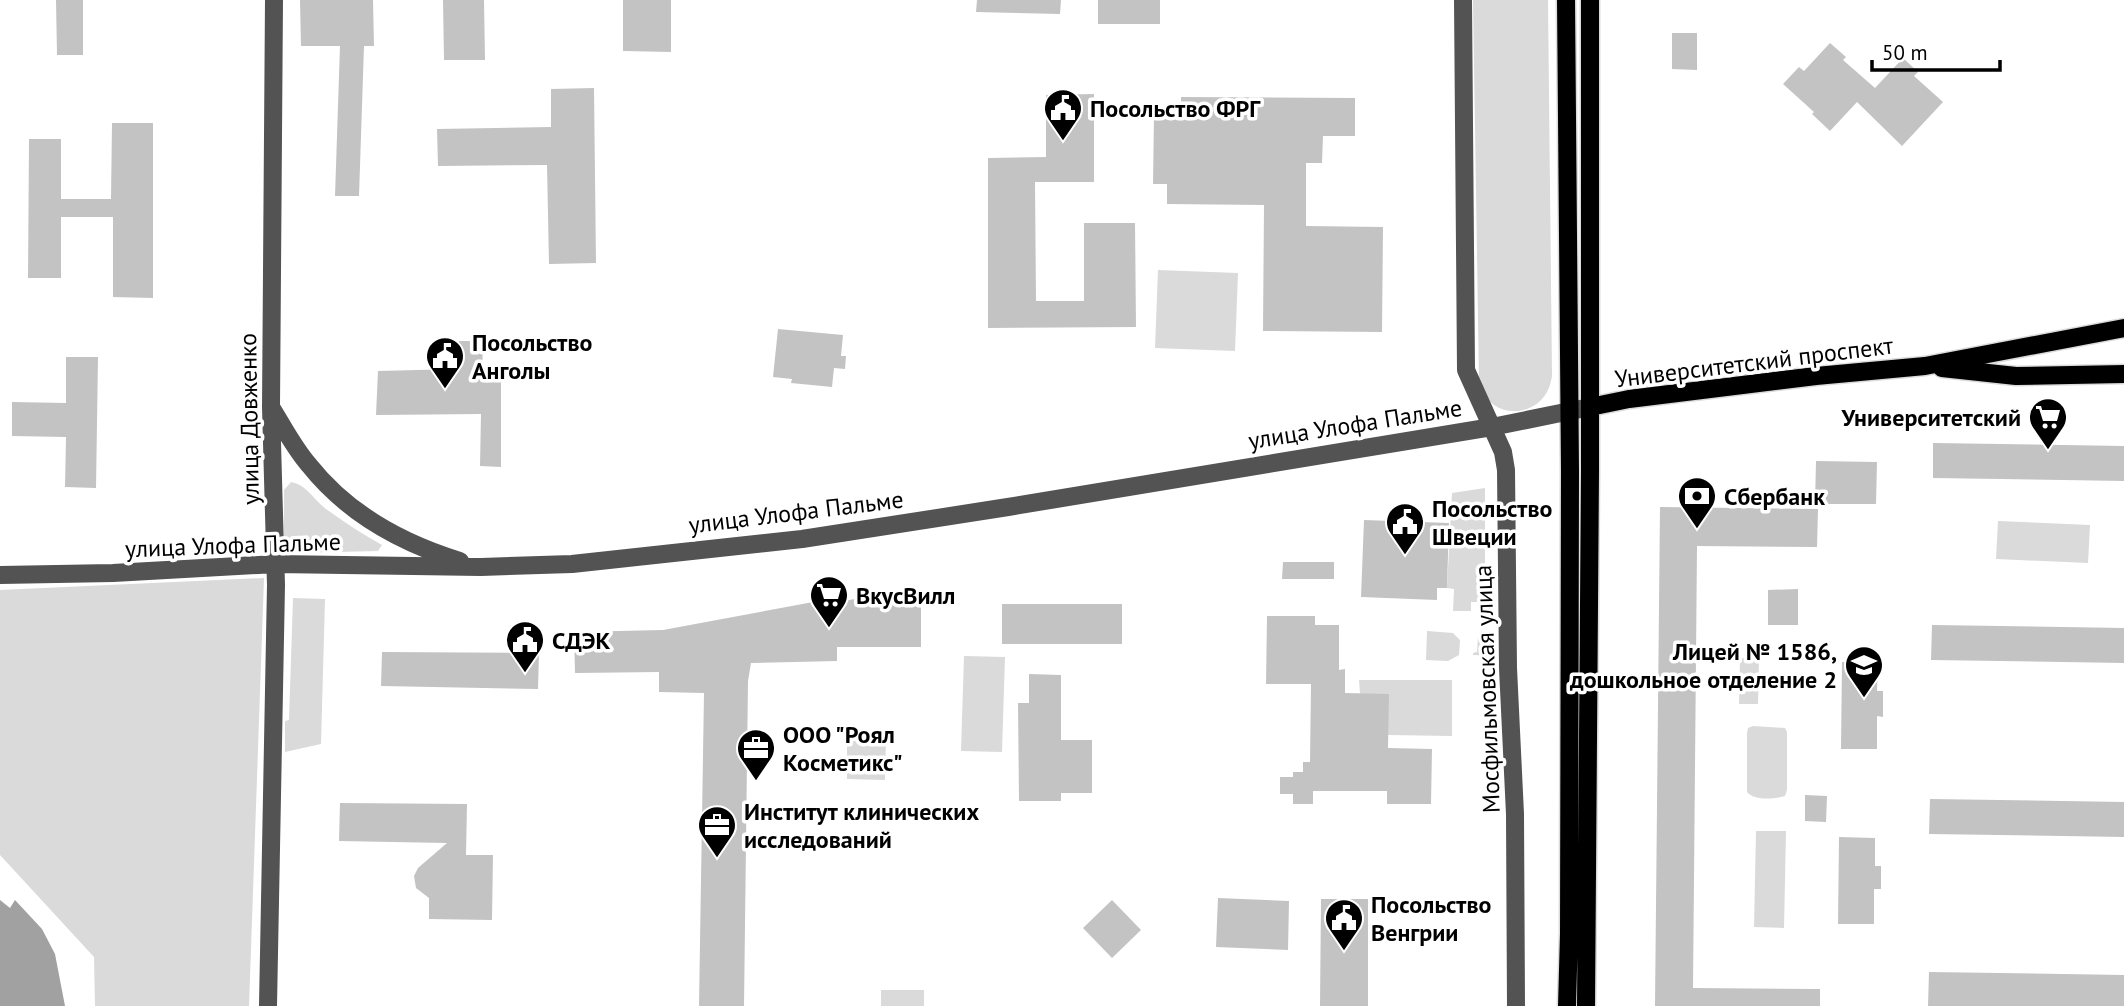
<svg xmlns="http://www.w3.org/2000/svg" width="2124" height="1006" font-family="'PT Sans',sans-serif">
	<rect width="100%" height="100%" fill="#fff"/>
	<!-- green -->
	<path fill="#dadada" d="M 1473,0 L 1548,0 L 1552,376 C 1551,381 1550,387 1547,392 C 1537,411 1511,417 1494,405 C 1486,399 1482,390 1479,381 Z
		M 1158,270 L 1238,273 L 1235,351 L 1155,348 Z
		M 291,482 C 307,485 313,499 326,509 C 344,522 362,534 382,545 L 378,551 L 296,553 L 284,540 L 284,490 Z
		M 1485,488 L 1485,602 L 1471,602 L 1471,611 L 1453,611 L 1454,589 L 1447,588 L 1452,493 Z
		M 1998,521 L 2090,525 L 2088,563 L 1996,559 Z
		M 264,578 L 249,1006 L 95,1006 L 94,957 L 0,855 L 0,590 Z
		M 293,598 L 325,599 L 321,744 L 285,752 L 285,721 L 289,720 Z
		M 1427,631 L 1453,633 L 1460,640 L 1459,655 L 1448,661 L 1426,660 Z
		M 1478,636 L 1496,636 L 1496,656 L 1473,655 L 1473,653 L 1477,652 Z
		M 964,656 L 1005,657 L 1002,752 L 961,751 Z
		M 1740,658 L 1759,658 L 1758,704 L 1739,704 Z
		M 1359,680 L 1452,680 L 1452,736 L 1388,735 L 1360,693 Z
		M 1753,726 L 1785,728 L 1787,732 L 1787,790 L 1785,796 C 1775,799 1754,801 1747,792 L 1747,733 L 1748,728 Z
		M 847,737 L 886,737 L 885,780 L 847,779 Z
		M 1756,831 L 1786,831 L 1784,928 L 1754,927 Z
		M 881,990 L 924,990 L 924,1006 L 881,1006 Z"/>
	<!-- water -->
	<path fill="#a1a1a1" d="M 0,900 L 10,908 L 15,900 L 42,929 L 55,954 L 65,1006 L 0,1006 Z"/>
	<!-- building -->
	<path fill="#c3c3c3" d="M 56,0 L 83,0 L 83,55 L 57,55 Z
		M 300,0 L 373,0 L 374,46 L 364,46 L 359,196 L 335,196 L 340,46 L 301,46 Z
		M 443,0 L 484,0 L 485,60 L 444,60 Z
		M 623,0 L 671,0 L 671,52 L 623,51 Z
		M 977,0 L 1061,0 L 1060,14 L 976,12 Z
		M 1098,0 L 1160,0 L 1160,24 L 1098,24 Z
		M 1672,33 L 1697,33 L 1697,70 L 1672,69 Z
		M 1830,43 L 1846,57 L 1843,60 L 1875,88 L 1903,58 L 1918,72 L 1914,76 L 1943,102 L 1902,146 L 1857,102 L 1830,131 L 1812,114 L 1814,112 L 1783,84 L 1799,67 L 1804,71 Z
		M 594,88 L 596,263 L 549,264 L 547,165 L 438,166 L 437,129 L 551,127 L 551,89 Z
		M 1094,94 L 1094,182 L 1035,182 L 1036,301 L 1084,301 L 1084,223 L 1135,223 L 1136,327 L 988,328 L 988,158 L 1046,157 L 1046,95 Z
		M 1181,97 L 1355,98 L 1355,136 L 1323,136 L 1322,163 L 1306,163 L 1306,226 L 1383,227 L 1382,332 L 1263,331 L 1264,205 L 1167,204 L 1167,184 L 1153,184 L 1154,115 L 1181,115 Z
		M 112,123 L 153,123 L 153,298 L 113,297 L 113,217 L 61,217 L 61,278 L 28,278 L 29,139 L 61,139 L 61,199 L 111,199 Z
		M 778,329 L 843,335 L 841,356 L 846,356 L 845,369 L 834,368 L 832,387 L 791,383 L 792,379 L 773,377 Z
		M 459,341 L 483,341 L 482,377 L 501,376 L 501,467 L 480,466 L 481,414 L 376,415 L 378,371 L 457,369 Z
		M 66,357 L 98,357 L 96,488 L 65,487 L 66,437 L 12,436 L 12,402 L 66,403 Z
		M 1933,443 L 2124,446 L 2124,481 L 1933,478 Z
		M 1816,461 L 1877,462 L 1876,504 L 1815,504 Z
		M 1660,507 L 1818,509 L 1817,547 L 1697,546 L 1693,988 L 1820,989 L 1820,1006 L 1655,1006 Z
		M 1364,520 L 1449,523 L 1447,588 L 1437,588 L 1437,600 L 1361,597 Z
		M 1283,562 L 1334,562 L 1334,579 L 1282,579 Z
		M 1798,589 L 1798,625 L 1768,625 L 1768,590 Z
		M 900,592 L 900,598 L 921,597 L 921,647 L 837,647 L 837,661 L 751,663 L 748,681 L 744,1006 L 699,1006 L 704,693 L 659,692 L 659,672 L 575,673 L 574,632 L 663,630 L 824,600 L 825,605 L 874,595 L 874,599 Z
		M 1002,604 L 1122,604 L 1122,644 L 1002,644 Z
		M 1267,616 L 1315,616 L 1315,625 L 1339,625 L 1339,670 L 1345,669 L 1345,693 L 1389,694 L 1388,748 L 1432,749 L 1431,804 L 1387,804 L 1387,791 L 1313,791 L 1313,804 L 1293,804 L 1293,794 L 1280,794 L 1280,777 L 1293,777 L 1293,772 L 1303,772 L 1303,762 L 1310,762 L 1311,684 L 1266,684 Z
		M 1932,625 L 2124,628 L 2124,663 L 1931,660 Z
		M 382,652 L 539,653 L 538,689 L 381,686 Z
		M 1842,662 L 1878,662 L 1877,691 L 1883,691 L 1883,717 L 1877,716 L 1877,749 L 1841,749 Z
		M 1029,674 L 1061,675 L 1061,740 L 1092,740 L 1092,793 L 1061,793 L 1061,801 L 1019,801 L 1018,703 L 1029,703 Z
		M 1805,795 L 1827,796 L 1826,822 L 1805,821 Z
		M 1930,799 L 2124,802 L 2124,837 L 1929,834 Z
		M 340,803 L 467,804 L 466,855 L 493,855 L 492,920 L 429,919 L 429,898 L 416,888 L 414,876 L 418,868 L 447,843 L 339,841 Z
		M 1839,837 L 1875,838 L 1875,866 L 1881,866 L 1881,889 L 1874,889 L 1874,924 L 1838,924 Z
		M 1218,898 L 1289,901 L 1288,950 L 1216,947 Z
		M 1321,899 L 1368,899 L 1368,1006 L 1320,1006 Z
		M 1112,900 L 1141,930 L 1112,958 L 1083,928 Z
		M 1929,972 L 2124,975 L 2124,1006 L 1928,1006 Z"/>
	<g fill="none" stroke-linecap="round" stroke-linejoin="round">
		<defs>
			<path id="major" d="M 1566,0 L 1570,471 L 1569,934 L 1567,1006
				M 1942,368 L 2016,376 L 2124,374
				M 1590,407 L 1629,399 L 1816,376 L 1925,366 L 2124,328
				M 1586,1006 L 1590,471 L 1590,0"/>
		</defs>
		<!-- major casing -->
		<use href="#major" stroke="#dbdbdb" stroke-width="21"/>
		<!-- minor -->
		<path stroke="#535353" stroke-width="18" d="M 1463,0 L 1466,370 L 1503,452 L 1506,470 L 1508,668 L 1515,814 L 1516,1006
			M 271,407 C 283,426 294,448 309,465 C 348,514 401,543 460,561
			M 0,575 L 113,573 L 276,564 L 481,567 L 572,564 L 802,539 L 1008,507 L 1492,427 L 1590,407
			M 268,1006 L 276,585 L 271,407 L 274,0"/>
		<!-- major -->
		<use href="#major" stroke="#000" stroke-width="18"/>
	</g>
	<!-- icons -->
	<defs>
		<symbol id="civic-pin" viewBox="-11 -11 22 30"><path d="M0 17L-7.5 6A9.5 9.5 0 1 1 7.5 6Z" fill="#000" stroke="#fff"/><path d="M-.6-6.5H3V-4.5H.6V-3L4-1V1h2V6H-6V1h2V-1L-.6-3ZM-1.2 2.5V6h2.4V2.5Z" fill="#fff"/></symbol>
		<symbol id="supermarket-pin" viewBox="-11 -11 22 30"><path d="M0 17L-7.5 6A9.5 9.5 0 1 1 7.5 6Z" fill="#000" stroke="#fff"/><path d="M-6-5.5h2.5l.6 2H6L4.5 2H-2.5L-4.4-4H-6ZM-1.5 3.2a1.3 1.3 0 1 0 .1 0ZM3 3.2a1.3 1.3 0 1 0 .1 0Z" fill="#fff"/></symbol>
		<symbol id="bank-pin" viewBox="-11 -11 22 30"><path d="M0 17L-7.5 6A9.5 9.5 0 1 1 7.5 6Z" fill="#000" stroke="#fff"/><path d="M-6-4H6V4H-6ZM0-2.3a2.3 2.3 0 1 0 0 4.6a2.3 2.3 0 1 0 0-4.6Z" fill="#fff"/></symbol>
		<symbol id="school-pin" viewBox="-11 -11 22 30"><path d="M0 17L-7.5 6A9.5 9.5 0 1 1 7.5 6Z" fill="#000" stroke="#fff"/><path d="M0-5L7-2L0 1L-7-2ZM-4 1L0 2.5L4 1V4Q0 6-4 4Z" fill="#fff"/></symbol>
		<symbol id="office-pin" viewBox="-11 -11 22 30"><path d="M0 17L-7.5 6A9.5 9.5 0 1 1 7.5 6Z" fill="#000" stroke="#fff"/><path d="M-6-3h4V-5.5h4V-3h4V5H-6ZM-1-4.5V-3h2v-1.5ZM-6 0V1H6V0Z" fill="#fff"/></symbol>
	</defs>
	<g fill-rule="evenodd">
		<use href="#civic-pin" x="1041" y="86" width="44" height="60"/>
		<use href="#civic-pin" x="423" y="334" width="44" height="60"/>
		<use href="#supermarket-pin" x="2026" y="395" width="44" height="60"/>
		<use href="#bank-pin" x="1675" y="474" width="44" height="60"/>
		<use href="#civic-pin" x="1383" y="500" width="44" height="60"/>
		<use href="#supermarket-pin" x="807" y="573" width="44" height="60"/>
		<use href="#civic-pin" x="503" y="618" width="44" height="60"/>
		<use href="#school-pin" x="1842" y="643" width="44" height="60"/>
		<use href="#office-pin" x="734" y="726" width="44" height="60"/>
		<use href="#office-pin" x="695" y="803" width="44" height="60"/>
		<use href="#civic-pin" x="1322" y="896" width="44" height="60"/>
	</g>
	<g text-anchor="middle" dominant-baseline="central" stroke-width="7" stroke-linejoin="round" paint-order="stroke">
		<!-- poi labels -->
		<g font-size="24" font-weight="bold" fill="#000" stroke="#fff" text-anchor="start">
			<text x="1090" y="108">Посольство ФРГ</text>
			<text x="472" y="342">Посольство<tspan x="472" dy="28">Анголы</tspan></text>
			<text x="2021" y="417" text-anchor="end">Университетский</text>
			<text x="1724" y="496">Сбербанк</text>
			<text x="1432" y="508">Посольство<tspan x="1432" dy="28">Швеции</tspan></text>
			<text x="856" y="595">ВкусВилл</text>
			<text x="552" y="640">СДЭК</text>
			<text x="1837" y="651" text-anchor="end">Лицей № 1586,<tspan x="1837" dy="28">дошкольное отделение 2</tspan></text>
			<text x="783" y="734">ООО "Роял<tspan x="783" dy="28">Косметикс"</tspan></text>
			<text x="744" y="811">Институт клинических<tspan x="744" dy="28">исследований</tspan></text>
			<text x="1371" y="904">Посольство<tspan x="1371" dy="28">Венгрии</tspan></text>
		</g>
		<!-- street labels -->
		<g font-size="24" fill="#000" stroke="#fff">
			<text transform="translate(1754 362) rotate(-7)">Университетский проспект</text>
			<text transform="translate(249 419) rotate(-91)">улица Довженко</text>
			<text transform="translate(1355 424) rotate(-9)">улица Улофа Пальме</text>
			<text transform="translate(796 512) rotate(-7)">улица Улофа Пальме</text>
			<text transform="translate(233 545) rotate(-2)">улица Улофа Пальме</text>
			<text transform="translate(1487 689) rotate(-92)">Мосфильмовская улица</text>
		</g>
	</g>
	<!-- scale -->
	<path d="M1872 60v10h128v-10" fill="none" stroke="#000000" stroke-width="3.5"/>
	<text x="1882" y="60" font-size="21" fill="#000000" stroke="#ffffff" stroke-width="5" paint-order="stroke">50 m</text>
</svg>
